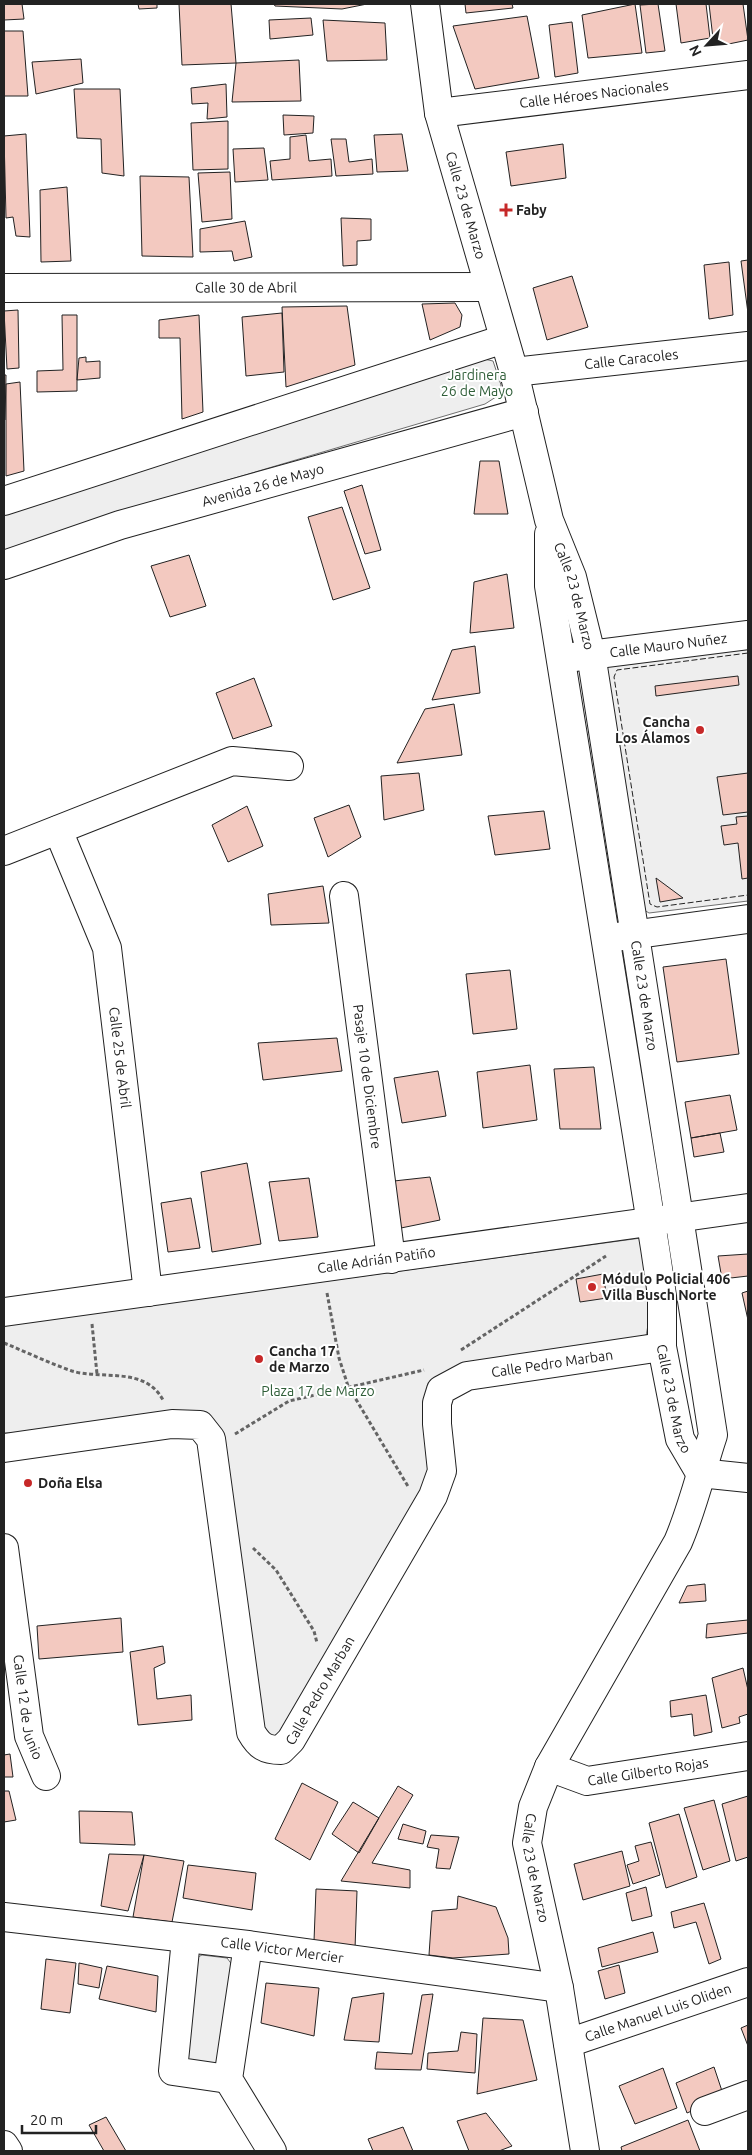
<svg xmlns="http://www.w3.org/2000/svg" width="752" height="2155" font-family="Ubuntu,sans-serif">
	<rect width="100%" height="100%" fill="#fff"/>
	<!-- green -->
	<path fill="#eee" stroke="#6f6f6f" d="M 484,359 L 493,361 L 501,385 L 499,395 L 485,404 L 120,512 L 4,552 L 4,514 Z
		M 748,642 L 748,901 L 649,913 L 641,908 L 605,667 Z
		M 641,1238 C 645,1271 654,1307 645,1340 L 447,1376 L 434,1470 L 276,1738 L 261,1730 L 219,1437 L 4,1433 L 4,1325 Z
		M 202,1955 L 227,1958 L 233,1966 L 220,2068 L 183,2062 L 198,1957 Z"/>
	<!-- building -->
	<path fill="#f3c9c0" stroke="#222" d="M 4,4 L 22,4 L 24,19 L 4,20 Z
		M 138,4 L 157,4 L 157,8 L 139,9 Z
		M 179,4 L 231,4 L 236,63 L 182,65 Z
		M 274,4 L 367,4 L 342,9 L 275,6 Z
		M 465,4 L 512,4 L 513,8 L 466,13 Z
		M 635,4 L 642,53 L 588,58 L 582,15 Z
		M 658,4 L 665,51 L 646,53 L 640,5 Z
		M 676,4 L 706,4 L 710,38 L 681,43 Z
		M 709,4 L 743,4 L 748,40 L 714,47 Z
		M 527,16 L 539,78 L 475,89 L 453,26 Z
		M 311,18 L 313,35 L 270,39 L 269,20 Z
		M 323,20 L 385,23 L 387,60 L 327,61 Z
		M 572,22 L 578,73 L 555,77 L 549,25 Z
		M 4,31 L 23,31 L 28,96 L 4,96 Z
		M 81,59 L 83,83 L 36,94 L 32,62 Z
		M 299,60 L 301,101 L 232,102 L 236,63 Z
		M 226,84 L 227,117 L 207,119 L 208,103 L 192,104 L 191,88 Z
		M 74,89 L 120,89 L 124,176 L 102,173 L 101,139 L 77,138 Z
		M 283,115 L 314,116 L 313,133 L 284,135 Z
		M 228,121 L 228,169 L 193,170 L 191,123 Z
		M 26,134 L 30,237 L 16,236 L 13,217 L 6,218 L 4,136 Z
		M 402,134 L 408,171 L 377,172 L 374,135 Z
		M 306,135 L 309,161 L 331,159 L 332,176 L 272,180 L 270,161 L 290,159 L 290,137 Z
		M 331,139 L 346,139 L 349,162 L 372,159 L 373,174 L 336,176 Z
		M 563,144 L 566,178 L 511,186 L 506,152 Z
		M 264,148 L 268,180 L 235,182 L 233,149 Z
		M 230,172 L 232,219 L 202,222 L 198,173 Z
		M 140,176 L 189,177 L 193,257 L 142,256 Z
		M 67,187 L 71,261 L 41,262 L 40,190 Z
		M 341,218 L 371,219 L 371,240 L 357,241 L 357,265 L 343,266 Z
		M 245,221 L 252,257 L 234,261 L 232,251 L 200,252 L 200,229 Z
		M 748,260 L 748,313 L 741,261 Z
		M 729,262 L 733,315 L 709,319 L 704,265 Z
		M 572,276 L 588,327 L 547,340 L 533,288 Z
		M 455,303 L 462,315 L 460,327 L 430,340 L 422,304 Z
		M 347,306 L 355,365 L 286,387 L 282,307 Z
		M 18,310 L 19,368 L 7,369 L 4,311 Z
		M 282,313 L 284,372 L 246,376 L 242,317 Z
		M 62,315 L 77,315 L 77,391 L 37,392 L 37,371 L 63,370 Z
		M 199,315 L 203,412 L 182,419 L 180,338 L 159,338 L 159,320 Z
		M 86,357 L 86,362 L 100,361 L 100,378 L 77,380 L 79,358 Z
		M 4,375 L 6,375 L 5,420 L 4,420 Z
		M 20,382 L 24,471 L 6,476 L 6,384 Z
		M 480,461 L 499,461 L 508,514 L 474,514 Z
		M 362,485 L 381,550 L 365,554 L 344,491 Z
		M 342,507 L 370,588 L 333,600 L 308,517 Z
		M 189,555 L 206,606 L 170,617 L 151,566 Z
		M 507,574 L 514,628 L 470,633 L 474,582 Z
		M 475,646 L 480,693 L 432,700 L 452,650 Z
		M 738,676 L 739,685 L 656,696 L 655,686 Z
		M 254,678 L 272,726 L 233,739 L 216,693 Z
		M 454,704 L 462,755 L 397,763 L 425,709 Z
		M 419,773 L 424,810 L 384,820 L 381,776 Z
		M 748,773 L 748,812 L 723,815 L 717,777 Z
		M 349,805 L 361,837 L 328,857 L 314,818 Z
		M 247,806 L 263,846 L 228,862 L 212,825 Z
		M 544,811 L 550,849 L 495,855 L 488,816 Z
		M 748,816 L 748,878 L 742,879 L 738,843 L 724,845 L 721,826 L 737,824 L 736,817 Z
		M 656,878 L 683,898 L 660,902 Z
		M 323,886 L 329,923 L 271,925 L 268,894 Z
		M 726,959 L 739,1054 L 677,1062 L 663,967 Z
		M 510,970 L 517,1029 L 473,1034 L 466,974 Z
		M 337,1038 L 342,1071 L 263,1080 L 258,1043 Z
		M 530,1065 L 537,1120 L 483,1128 L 477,1072 Z
		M 594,1067 L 601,1129 L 560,1129 L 554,1069 Z
		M 438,1071 L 446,1116 L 402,1123 L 394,1078 Z
		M 730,1095 L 737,1130 L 691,1138 L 685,1102 Z
		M 720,1133 L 724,1152 L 694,1157 L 691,1138 Z
		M 247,1163 L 261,1244 L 212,1252 L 201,1172 Z
		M 430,1177 L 440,1220 L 401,1228 L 394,1181 Z
		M 309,1178 L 318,1237 L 279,1241 L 269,1182 Z
		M 191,1198 L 200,1248 L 168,1252 L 161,1203 Z
		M 748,1254 L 748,1276 L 722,1279 L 718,1256 Z
		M 603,1274 L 607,1298 L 580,1302 L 576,1279 Z
		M 748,1291 L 748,1320 L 742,1293 Z
		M 705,1584 L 706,1601 L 679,1603 L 687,1586 Z
		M 121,1618 L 123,1652 L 39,1659 L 37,1626 Z
		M 748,1620 L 748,1633 L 706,1638 L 707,1624 Z
		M 163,1646 L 165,1663 L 154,1668 L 157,1699 L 191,1695 L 192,1720 L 138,1725 L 130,1652 Z
		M 743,1668 L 748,1690 L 748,1714 L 739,1717 L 740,1723 L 722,1728 L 712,1678 Z
		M 706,1695 L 712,1732 L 694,1736 L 692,1714 L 671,1717 L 670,1701 Z
		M 10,1754 L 13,1777 L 4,1777 L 4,1755 Z
		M 302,1783 L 338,1802 L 310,1860 L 275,1839 Z
		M 398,1786 L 413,1795 L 372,1863 L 410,1870 L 410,1888 L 341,1881 Z
		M 4,1791 L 9,1791 L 16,1820 L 4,1822 Z
		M 748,1796 L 748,1857 L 736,1861 L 722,1804 Z
		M 714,1800 L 730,1861 L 703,1870 L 684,1808 Z
		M 353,1802 L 379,1818 L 359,1853 L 332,1834 Z
		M 79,1811 L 132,1812 L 135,1845 L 80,1843 Z
		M 679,1814 L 697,1877 L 666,1888 L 649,1823 Z
		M 403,1824 L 426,1831 L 423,1844 L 398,1839 Z
		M 431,1835 L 459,1837 L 450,1869 L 436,1868 L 439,1849 L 427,1847 Z
		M 651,1842 L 660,1875 L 633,1884 L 627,1865 L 639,1861 L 635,1846 Z
		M 622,1851 L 630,1886 L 583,1900 L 574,1864 Z
		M 109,1854 L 144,1855 L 128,1911 L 101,1906 Z
		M 144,1855 L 184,1861 L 172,1922 L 133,1917 Z
		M 188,1865 L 256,1873 L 252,1910 L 183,1898 Z
		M 646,1887 L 652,1916 L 632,1921 L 626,1893 Z
		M 316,1889 L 357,1891 L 355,1949 L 314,1941 Z
		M 458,1896 L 496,1907 L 508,1938 L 509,1954 L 453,1958 L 429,1955 L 432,1911 L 457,1909 Z
		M 704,1903 L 721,1959 L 709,1964 L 696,1922 L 674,1928 L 671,1912 Z
		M 653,1932 L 658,1952 L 602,1967 L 598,1948 Z
		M 46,1959 L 76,1963 L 70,2013 L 41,2009 Z
		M 79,1963 L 102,1968 L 99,1988 L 78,1984 Z
		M 619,1965 L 625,1993 L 605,1999 L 598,1971 Z
		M 107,1966 L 158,1976 L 156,2012 L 99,1999 Z
		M 266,1983 L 319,1988 L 314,2036 L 261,2023 Z
		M 384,1993 L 379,2042 L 344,2040 L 352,1998 Z
		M 433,1994 L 421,2070 L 375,2069 L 377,2052 L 412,2054 L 422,1995 Z
		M 483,2018 L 523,2020 L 537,2080 L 477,2094 Z
		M 748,2025 L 748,2046 L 741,2028 Z
		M 461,2032 L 477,2034 L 475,2073 L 427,2069 L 428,2053 L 458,2051 Z
		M 714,2067 L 724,2097 L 687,2113 L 676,2083 Z
		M 663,2068 L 677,2108 L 635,2124 L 619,2086 Z
		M 486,2113 L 512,2146 L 499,2151 L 469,2151 L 457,2121 Z
		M 106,2117 L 126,2151 L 104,2151 L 89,2125 Z
		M 688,2120 L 700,2151 L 622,2151 L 621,2147 Z
		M 403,2127 L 413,2151 L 373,2151 L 368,2139 Z"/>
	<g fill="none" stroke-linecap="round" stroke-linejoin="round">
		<defs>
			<g id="minor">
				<path id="s1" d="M 425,4 L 439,113 L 514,372 L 549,520 L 572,577 L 591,654 L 713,1435 C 701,1471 693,1507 678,1542 L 549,1767 L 533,1807 L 527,1843 L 559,1988 L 585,2151"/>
				<path id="s2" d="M 439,113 L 748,75"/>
				<path id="s3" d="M 4,288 L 489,287"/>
				<path id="s4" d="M 514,372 L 748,346"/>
				<path d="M 4,501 L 504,339"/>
				<path id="s5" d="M 549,534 L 549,586 L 655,1248 L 662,1295 L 662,1347 L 680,1439 L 700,1473"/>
				<path id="s6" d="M 4,565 L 120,525 L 524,412"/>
				<path id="s7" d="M 574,657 L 748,635"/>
				<path id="s8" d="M 58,830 L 107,948 L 148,1292"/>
				<path d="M 4,851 L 232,761 L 289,766"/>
				<path id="s9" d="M 344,896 L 391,1259"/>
				<path d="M 616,937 L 748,919"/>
				<path id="s10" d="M 4,1312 L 748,1208"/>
				<path id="s11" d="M 4,1448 L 172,1424 L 200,1425 L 211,1439 L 251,1732 C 259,1746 265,1750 281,1750 L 291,1740 L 433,1496 L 442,1471 L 437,1424 L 437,1403 L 441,1390 L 467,1376 L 662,1347"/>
				<path d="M 700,1473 L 748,1478"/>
				<path id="s12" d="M 4,1548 L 29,1736 L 46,1776"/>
				<path id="s13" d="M 549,1767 L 587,1781 L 748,1756"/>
				<path id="s14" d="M 4,1917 L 248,1945 L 559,1988"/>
				<path d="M 186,1939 L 173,2071 L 228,2079"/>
				<path d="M 248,1945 L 228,2079 L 272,2151"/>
				<path id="s15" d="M 568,2043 L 748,1982"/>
				<path d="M 705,2111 L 748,2095"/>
			</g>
			<path id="major" d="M 4,2145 L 8,2151"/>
		</defs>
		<!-- minor casing -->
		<use href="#minor" stroke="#222" stroke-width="30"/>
		<!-- major casing -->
		<use href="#major" stroke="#222" stroke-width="30"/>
		<!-- path -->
		<path stroke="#646464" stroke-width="3" stroke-dasharray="4 2.5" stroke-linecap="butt" d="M 327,1293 L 339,1358 L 348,1386 L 409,1488
			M 92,1324 L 97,1374
			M 4,1343 C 26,1352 49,1363 72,1371 C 101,1380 145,1366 163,1400
			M 461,1350 L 606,1256
			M 235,1434 L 289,1401 L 424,1370
			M 253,1548 L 276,1570 L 314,1631 L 317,1643"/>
		<!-- minor -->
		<use href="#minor" stroke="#fff" stroke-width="28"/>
		<!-- major -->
		<use href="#major" stroke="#fff" stroke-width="28"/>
		<!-- fence -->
		<path stroke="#222" stroke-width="1" stroke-dasharray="6 2.5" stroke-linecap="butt" d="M 748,653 L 617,670 L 614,677 L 650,904 L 657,907 L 748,895"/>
	</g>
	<!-- markers -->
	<g fill="#c62828" stroke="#fff" stroke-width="2">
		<path d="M503.5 202.5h5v5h5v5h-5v5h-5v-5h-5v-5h5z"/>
		<circle cx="700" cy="730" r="5"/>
		<circle cx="592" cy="1287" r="5"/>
		<circle cx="259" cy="1359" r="5"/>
		<circle cx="28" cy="1483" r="5"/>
	</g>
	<g text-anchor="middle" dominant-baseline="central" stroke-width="4" stroke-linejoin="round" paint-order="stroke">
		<!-- street labels -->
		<g font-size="14" fill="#222" stroke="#fff">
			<text stroke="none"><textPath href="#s2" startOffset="156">Calle Héroes Nacionales</textPath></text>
			<text stroke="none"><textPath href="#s1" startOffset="206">Calle 23 de Marzo</textPath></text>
			<text stroke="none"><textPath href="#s3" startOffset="242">Calle 30 de Abril</textPath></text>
			<text stroke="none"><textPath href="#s4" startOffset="118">Calle Caracoles</textPath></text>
			<text stroke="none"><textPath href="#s6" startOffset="271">Avenida 26 de Mayo</textPath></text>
			<text stroke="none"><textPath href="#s1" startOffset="612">Calle 23 de Marzo</textPath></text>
			<text stroke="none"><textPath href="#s7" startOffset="95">Calle Mauro Nuñez</textPath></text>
			<text stroke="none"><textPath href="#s1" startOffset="1018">Calle 23 de Marzo</textPath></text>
			<text stroke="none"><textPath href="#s8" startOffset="238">Calle 25 de Abril</textPath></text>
			<text stroke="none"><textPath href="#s9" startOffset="182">Pasaje 10 de Diciembre</textPath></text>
			<text stroke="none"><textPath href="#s10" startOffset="376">Calle Adrián Patiño</textPath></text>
			<text stroke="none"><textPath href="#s11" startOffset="1069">Calle Pedro Marban</textPath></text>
			<text stroke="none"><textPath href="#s5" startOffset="875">Calle 23 de Marzo</textPath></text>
			<text stroke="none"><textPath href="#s11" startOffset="620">Calle Pedro Marban</textPath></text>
			<text stroke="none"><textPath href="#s12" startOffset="161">Calle 12 de Junio</textPath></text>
			<text stroke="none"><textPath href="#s13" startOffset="102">Calle Gilberto Rojas</textPath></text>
			<text stroke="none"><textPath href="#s1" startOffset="1940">Calle 23 de Marzo</textPath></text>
			<text stroke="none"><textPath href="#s14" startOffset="280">Calle Victor Mercier</textPath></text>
			<text stroke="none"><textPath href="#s15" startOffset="95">Calle Manuel Luis Oliden</textPath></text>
		</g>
		<!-- poi labels -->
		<g font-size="14" font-weight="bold" fill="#222" stroke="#fff" text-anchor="start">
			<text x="516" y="210">Faby</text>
			<text x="690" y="722" text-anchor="end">Cancha<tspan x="690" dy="16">Los Álamos</tspan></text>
			<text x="602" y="1279">Módulo Policial 406<tspan x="602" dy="16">Villa Busch Norte</tspan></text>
			<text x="269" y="1351">Cancha 17<tspan x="269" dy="16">de Marzo</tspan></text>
			<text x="38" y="1483">Doña Elsa</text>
		</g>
		<!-- park labels -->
		<g font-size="14" fill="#2f5e38" stroke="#fff">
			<text x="477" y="375">Jardinera<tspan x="477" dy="16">26 de Mayo</tspan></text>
			<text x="318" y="1391">Plaza 17 de Marzo</text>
		</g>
	</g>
	<!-- border -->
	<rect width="752" height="2155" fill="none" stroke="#222222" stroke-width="10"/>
	<!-- north arrow -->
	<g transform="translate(707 45) rotate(244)" stroke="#ffffff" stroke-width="4" paint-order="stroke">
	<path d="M0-4L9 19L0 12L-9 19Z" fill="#222222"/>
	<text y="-8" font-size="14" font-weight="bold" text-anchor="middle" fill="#222222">N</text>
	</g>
	<!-- scale -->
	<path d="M22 2125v8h74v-8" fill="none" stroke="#222222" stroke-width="2.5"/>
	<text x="30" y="2125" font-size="15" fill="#222222" stroke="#ffffff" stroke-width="4" paint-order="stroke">20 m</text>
</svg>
